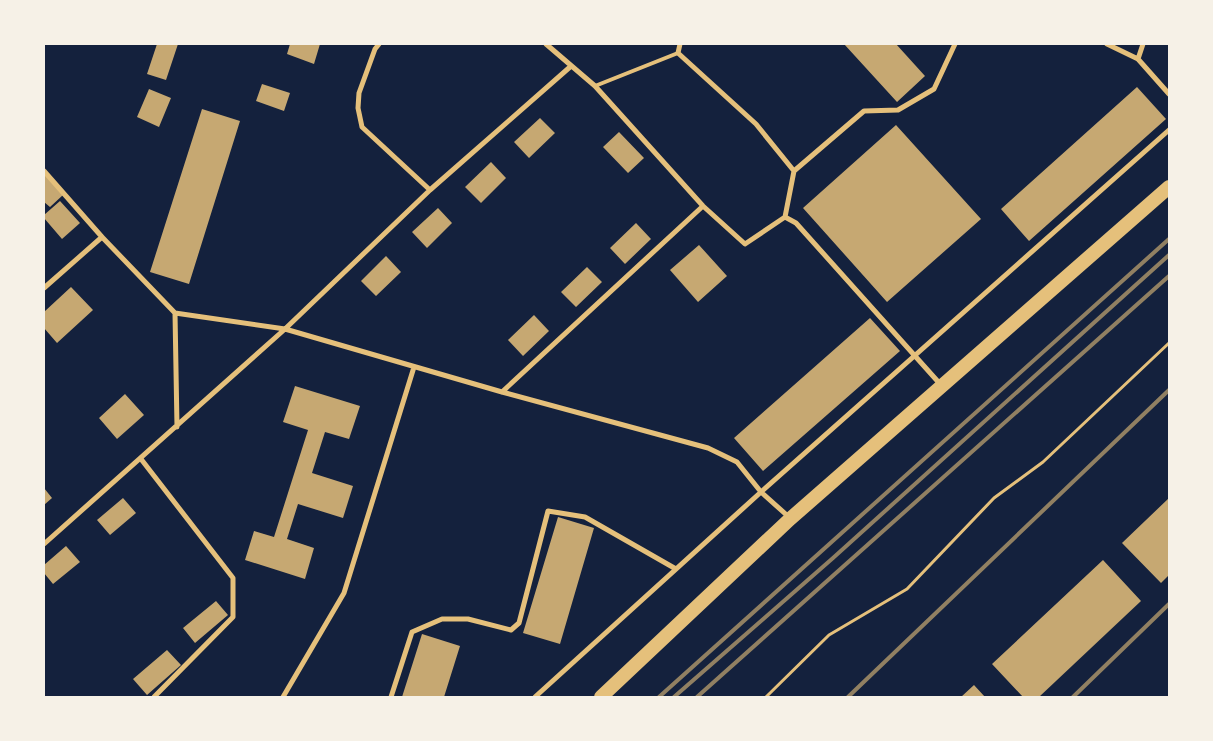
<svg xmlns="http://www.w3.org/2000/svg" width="1213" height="741" font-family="'DM Sans',sans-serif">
	<rect width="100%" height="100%" fill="#14213d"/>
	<!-- building -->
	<path fill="#c6a872" d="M 157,44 L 178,44 L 166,80 L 147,74 Z
		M 290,44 L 320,44 L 314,64 L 287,54 Z
		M 844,44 L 896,44 L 925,76 L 897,102 Z
		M 262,84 L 290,93 L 284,111 L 256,101 Z
		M 1137,87 L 1166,119 L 1029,241 L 1001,209 Z
		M 149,89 L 171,98 L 159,127 L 137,117 Z
		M 202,109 L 240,121 L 189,284 L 150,272 Z
		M 540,118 L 555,133 L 529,158 L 514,142 Z
		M 896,125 L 981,219 L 887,302 L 803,208 Z
		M 619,132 L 644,158 L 628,173 L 603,147 Z
		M 491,162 L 506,178 L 481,203 L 465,187 Z
		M 44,173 L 63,195 L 50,207 L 44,202 Z
		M 60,201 L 80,223 L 62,239 L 44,218 L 44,215 Z
		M 438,208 L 452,223 L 427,248 L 412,232 Z
		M 636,223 L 651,239 L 625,264 L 610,248 Z
		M 699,245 L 727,276 L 698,302 L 670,270 Z
		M 386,256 L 401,272 L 376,296 L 361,281 Z
		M 587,267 L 602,282 L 576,307 L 561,292 Z
		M 71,287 L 93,310 L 57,343 L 44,328 L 44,312 Z
		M 534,315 L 549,331 L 523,356 L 508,340 Z
		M 870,318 L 900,351 L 763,471 L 734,438 Z
		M 295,386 L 360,406 L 349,439 L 325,432 L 312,473 L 353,486 L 343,518 L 298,504 L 287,539 L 314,548 L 305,579 L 245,560 L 254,531 L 274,537 L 308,430 L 283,422 Z
		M 125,394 L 144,415 L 117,439 L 99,418 Z
		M 44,488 L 52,498 L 44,505 Z
		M 123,498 L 136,513 L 110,535 L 97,520 Z
		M 1169,498 L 1169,575 L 1161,583 L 1122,543 Z
		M 558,517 L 594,528 L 560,644 L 523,633 Z
		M 66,546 L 80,562 L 53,584 L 44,573 L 44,565 Z
		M 1103,560 L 1141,601 L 1039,697 L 1023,697 L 992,664 Z
		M 216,601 L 228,615 L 195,643 L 183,628 Z
		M 422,634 L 460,646 L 444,697 L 402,697 Z
		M 167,650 L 181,665 L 147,695 L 133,679 Z
		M 974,685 L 985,697 L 961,697 Z"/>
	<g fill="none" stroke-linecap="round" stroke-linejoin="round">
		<!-- path -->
		<path stroke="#e5c07b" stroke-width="3" d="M 766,697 L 829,635 L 907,589 L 994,498 L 1043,462 L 1169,343"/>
		<!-- service -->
		<path stroke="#e5c07b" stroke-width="4" d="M 595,86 L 678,53"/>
		<!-- minor -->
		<path stroke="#e5c07b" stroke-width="5" d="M 379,44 L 375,49 L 359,93 L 358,108 L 362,127 L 430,190
			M 546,44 L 595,86 L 703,206 L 745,244 L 785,217 L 796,223 L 941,385
			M 680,44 L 678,53 L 756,124 L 794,171 L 785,217
			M 1107,44 L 1138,59
			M 1143,44 L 1138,59 L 1169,94
			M 44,171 L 102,237 L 175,313 L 285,329 L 502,392 L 708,448 L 737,462 L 761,492 L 790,518
			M 794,171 L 864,111 L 898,110 L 934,89 L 955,44
			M 44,288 L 102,237
			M 175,313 L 177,427
			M 502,392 L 703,206
			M 141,459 L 233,578 L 233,617 L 154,697
			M 44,544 L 285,329 L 430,190 L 570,67
			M 283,697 L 344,593 L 414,367
			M 391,697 L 412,632 L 442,619 L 468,619 L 511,630 L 519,623 L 548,511 L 585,517 L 676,569
			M 535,697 L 761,492 L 1169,130"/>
		<!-- trunk -->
		<path stroke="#e5c07b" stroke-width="14" d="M 601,697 L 790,519 L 1169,187"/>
		<!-- rail -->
		<path stroke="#918062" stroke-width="4" d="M 659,697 L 1169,239
			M 674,697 L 833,558 L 1169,255
			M 697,697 L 1169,276
			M 848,697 L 1169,390
			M 1073,697 L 1169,604"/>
	</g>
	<!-- border -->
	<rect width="1213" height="741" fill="none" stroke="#f6f1e7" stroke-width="90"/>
</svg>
